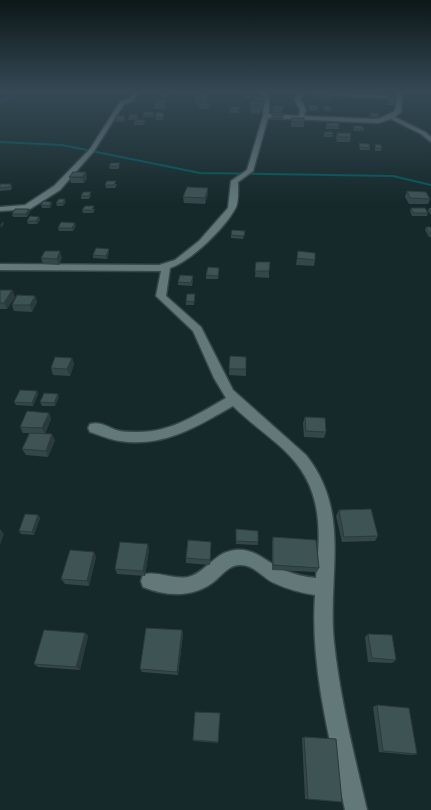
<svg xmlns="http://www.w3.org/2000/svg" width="431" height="810" font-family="Inter,sans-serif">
	<rect width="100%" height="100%" fill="#15292a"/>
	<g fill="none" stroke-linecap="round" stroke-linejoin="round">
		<!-- stream -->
		<path stroke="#005b60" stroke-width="2" d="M 0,103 L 18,91
			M 0,142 L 62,145 L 200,173 L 393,176 L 431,185"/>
		<defs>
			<path id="minor" d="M 136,91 L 140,91 L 133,101 L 124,104 L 94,151 L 60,190 L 30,209 L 0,211 L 0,207 L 25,205 L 54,186 L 90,149 L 120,102 L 129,99 Z
				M 249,91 L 264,91 L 269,97 L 269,114 L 299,116 L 300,110 L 295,101 L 297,93 L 293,91 L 397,96 L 398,91 L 418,91 L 402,92 L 401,112 L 395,117 L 425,132 L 431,137 L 431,142 L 421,134 L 391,119 L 378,123 L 268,118 L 253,171 L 238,182 C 238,190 239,203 235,209 C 224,229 191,261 170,268 L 166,296 L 201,327 L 233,390 L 306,455 C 352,513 327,575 334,642 C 340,699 354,754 367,810 L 345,810 C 330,740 310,667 315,595 C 301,593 287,589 274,583 C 263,578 254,565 241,565 C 229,565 224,573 216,580 C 195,598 168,597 143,587 L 141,581 L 143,575 C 156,570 173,580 188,577 C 205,573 213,555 230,551 C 252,545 265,561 283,570 C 293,574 305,577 316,578 C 321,528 323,486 283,449 C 267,434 249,422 233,406 C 198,426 163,448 120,441 C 110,440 100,435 90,432 L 88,428 L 90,424 C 100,421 108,427 116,430 C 122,432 130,432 136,432 C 170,433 198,414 226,398 L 214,378 L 193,331 L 156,296 L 161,271 L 0,270 L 0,264 L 159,265 L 175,260 L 199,241 L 228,208 L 231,181 L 247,170 L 263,116 L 264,98 L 260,93 ZM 302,93 L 397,99 L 395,111 L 378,119 L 304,116 L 306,110 L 301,101 Z"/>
		</defs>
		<!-- minor casing -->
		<use href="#minor" stroke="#374647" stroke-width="3"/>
		<!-- minor -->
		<use href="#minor" fill="#627879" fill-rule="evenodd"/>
	</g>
	<!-- wall -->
	<path fill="#344748" d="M 180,91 L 187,94 L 187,97 L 180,97 Z
		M 198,91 L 205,91 L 205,95 L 207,95 L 207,103 L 195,103 L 195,98 L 198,95 Z
		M 243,91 L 252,91 L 251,98 L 243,98 Z
		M 170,94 L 169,98 L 161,98 L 161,96 Z
		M 253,96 L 265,100 L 265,104 L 264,104 L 263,110 L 261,110 L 260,114 L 251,114 L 250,106 L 253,101 Z
		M 318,96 L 330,98 L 330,101 L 319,100 L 318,98 Z
		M 388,96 L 396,103 L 395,105 L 387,105 Z
		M 165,100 L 165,109 L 154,109 L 154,107 L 155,104 L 155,103 Z
		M 199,104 L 209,106 L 209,109 L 199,109 Z
		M 309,105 L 318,106 L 317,111 L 309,111 Z
		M 273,106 L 283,106 L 282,115 L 272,114 Z
		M 323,106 L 331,109 L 331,112 L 324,111 Z
		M 230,107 L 239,107 L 239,113 L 230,113 Z
		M 164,113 L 164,115 L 163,120 L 156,120 L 155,117 Z
		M 370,113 L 380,116 L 379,119 L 371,119 L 369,115 Z
		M 154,114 L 153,117 L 143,117 L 143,115 Z
		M 138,115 L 138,117 L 137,120 L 145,122 L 143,125 L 134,125 L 134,122 L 136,120 L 128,120 L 128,118 Z
		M 272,115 L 283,115 L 283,120 L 272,120 Z
		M 125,116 L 125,119 L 124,122 L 115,122 L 115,120 Z
		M 291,118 L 304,122 L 304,127 L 291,127 Z
		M 326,123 L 339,127 L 339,129 L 326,129 Z
		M 353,126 L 364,129 L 363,131 L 354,131 L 353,128 Z
		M 324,132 L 333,135 L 332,137 L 324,137 Z
		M 337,133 L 351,137 L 350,142 L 337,142 L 336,138 Z
		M 359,143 L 370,148 L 370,150 L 360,150 L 359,146 Z
		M 375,144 L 382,148 L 381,151 L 375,151 Z
		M 109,166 L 120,166 L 118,169 L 110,169 Z
		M 69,177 L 87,178 L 84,183 L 71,183 Z
		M 0,184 L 11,184 L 12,187 L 11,190 L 0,191 Z
		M 117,184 L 115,188 L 106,188 L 105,185 Z
		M 208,188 L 208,194 L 205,204 L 184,203 L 183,197 Z
		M 407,191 L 430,199 L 428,204 L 409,204 L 405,197 Z
		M 91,195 L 89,199 L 81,199 L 81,196 Z
		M 51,202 L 52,204 L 50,208 L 42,208 L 41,205 Z
		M 66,202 L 63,206 L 57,206 L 56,203 Z
		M 411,208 L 428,213 L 427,216 L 412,216 L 410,211 Z
		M 429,208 L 431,208 L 431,215 L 428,211 Z
		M 29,209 L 30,212 L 27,217 L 13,217 L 12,214 Z
		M 95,209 L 93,213 L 83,213 L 82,210 Z
		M 39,217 L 40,220 L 37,224 L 28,224 L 27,221 Z
		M 76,226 L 73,231 L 59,231 L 58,228 Z
		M 426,227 L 431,227 L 431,237 L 429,237 L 425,230 Z
		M 245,231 L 243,239 L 231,238 L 231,235 Z
		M 109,249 L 109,252 L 107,259 L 93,258 L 93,255 Z
		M 298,251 L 315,260 L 314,266 L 296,265 Z
		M 41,258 L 62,258 L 59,265 L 43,264 Z
		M 256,262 L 269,271 L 269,278 L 255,277 Z
		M 219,271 L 218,279 L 206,279 L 206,275 Z
		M 193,279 L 192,286 L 178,285 L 178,282 Z
		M 0,290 L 12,290 L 15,297 L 7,309 L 0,309 Z
		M 195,294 L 194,305 L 186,305 L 186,301 Z
		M 35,296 L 37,302 L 32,312 L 14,311 L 12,305 Z
		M 230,356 L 246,357 L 246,376 L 229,375 Z
		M 72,358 L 74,364 L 70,376 L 53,375 L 51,368 Z
		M 37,391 L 38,394 L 33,406 L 16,405 L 14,402 Z
		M 59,397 L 55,406 L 42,406 L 40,402 Z
		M 49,413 L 51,419 L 45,434 L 55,440 L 48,457 L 26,455 L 22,449 L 29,433 L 23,433 L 20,427 Z
		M 305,417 L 326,432 L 324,438 L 304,437 L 303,423 Z
		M 339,510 L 378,536 L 375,541 L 342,542 L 336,516 Z
		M 38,515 L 40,518 L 34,535 L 21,534 L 19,531 Z
		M 236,529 L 258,542 L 258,545 L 236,544 Z
		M 273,537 L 319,568 L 317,572 L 272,570 L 272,542 Z
		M 211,547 L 210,565 L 186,563 L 186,558 Z
		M 149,549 L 145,576 L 117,574 L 115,569 Z
		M 94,552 L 96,557 L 89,586 L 65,584 L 61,579 Z
		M 182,630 L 183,634 L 178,675 L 142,672 L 140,669 Z
		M 85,633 L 88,636 L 80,670 L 38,667 L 34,664 Z
		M 368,634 L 396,660 L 392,663 L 368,662 L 365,637 Z
		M 377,705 L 417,754 L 412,755 L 379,752 L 373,707 Z
		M 220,713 L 218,743 L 194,741 L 193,740 Z
		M 304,737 L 342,802 L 305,799 L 302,738 Z"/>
	<!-- shaded-wall -->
	<path fill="#2b3a3b" d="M 86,172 L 87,178 L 84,183 L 82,177 Z
		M 208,188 L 208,194 L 205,204 L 205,198 Z
		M 65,199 L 66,202 L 63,206 L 63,203 Z
		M 51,202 L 52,204 L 50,208 L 49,206 Z
		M 29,209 L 30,212 L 27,217 L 26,214 Z
		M 39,217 L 40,220 L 37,224 L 36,221 Z
		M 3,221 L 4,224 L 1,228 L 0,225 Z
		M 75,223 L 76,226 L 73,231 L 72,228 Z
		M 109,249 L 109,252 L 107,259 L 106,256 Z
		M 60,251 L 62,258 L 59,265 L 57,259 Z
		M 12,290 L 15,297 L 7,309 L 4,303 Z
		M 35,296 L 37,302 L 32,312 L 30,305 Z
		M 72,358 L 74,364 L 70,376 L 67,369 Z
		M 37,391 L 38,394 L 33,406 L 32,403 Z
		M 58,394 L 59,397 L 55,406 L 54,403 Z
		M 49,413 L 51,419 L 45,434 L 42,428 Z
		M 52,434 L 55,440 L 48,457 L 46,451 Z
		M 38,515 L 40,518 L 34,535 L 32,532 Z
		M 0,529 L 4,534 L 0,545 Z
		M 148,544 L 149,549 L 145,576 L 143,571 Z
		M 94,552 L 96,557 L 89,586 L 87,581 Z
		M 182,630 L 183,634 L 178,675 L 177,672 Z
		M 85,633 L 88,636 L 80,670 L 76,667 Z"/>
	<!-- building -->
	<path fill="#3d5354" stroke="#2b3a3b" d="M 180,91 L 187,91 L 187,95 L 180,95 Z
		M 198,91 L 205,91 L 205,93 L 198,93 Z
		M 243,91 L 252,91 L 251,94 L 243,94 Z
		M 162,93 L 170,94 L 169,96 L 161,96 Z
		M 196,95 L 207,95 L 207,98 L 195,98 Z
		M 253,96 L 265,97 L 265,100 L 253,100 Z
		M 318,96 L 330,96 L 330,98 L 319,98 Z
		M 388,96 L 395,96 L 396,103 L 388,102 Z
		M 156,100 L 165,100 L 165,103 L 155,103 Z
		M 250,101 L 263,102 L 264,105 L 250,105 Z
		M 209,103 L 209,106 L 199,106 L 199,104 Z
		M 154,104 L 165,104 L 164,107 L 154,107 Z
		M 309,105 L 318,106 L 317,109 L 309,108 Z
		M 273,106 L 283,106 L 283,109 L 273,108 Z
		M 323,106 L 331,107 L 331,109 L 324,109 Z
		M 230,107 L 239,107 L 239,110 L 230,110 Z
		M 251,108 L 260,109 L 261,112 L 251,112 Z
		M 272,110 L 282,110 L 282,112 L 272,112 Z
		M 144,112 L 154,112 L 153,115 L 143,115 Z
		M 157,112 L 164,113 L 162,118 L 155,117 Z
		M 370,113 L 378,113 L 380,116 L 371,116 Z
		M 130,114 L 138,115 L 136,118 L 128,118 Z
		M 272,115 L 283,115 L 283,118 L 272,118 Z
		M 116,116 L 125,116 L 123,120 L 115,120 Z
		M 291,118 L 304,118 L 304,122 L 292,122 Z
		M 136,120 L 145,120 L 143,123 L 134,122 Z
		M 326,123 L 339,123 L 339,127 L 327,126 Z
		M 353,126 L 362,126 L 364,129 L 355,129 Z
		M 324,132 L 332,132 L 333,135 L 325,134 Z
		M 337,133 L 350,133 L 351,137 L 338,137 Z
		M 359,143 L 369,144 L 370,148 L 360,147 Z
		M 375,144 L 381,145 L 382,148 L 376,148 Z
		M 111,163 L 120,163 L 118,166 L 109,166 Z
		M 73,172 L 86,172 L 82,177 L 69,177 Z
		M 107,181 L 116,181 L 114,185 L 105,185 Z
		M 0,184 L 11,184 L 10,187 L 0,188 Z
		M 187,187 L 208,188 L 205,198 L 183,197 Z
		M 407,191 L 426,192 L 430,199 L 410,198 Z
		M 83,192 L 91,192 L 89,196 L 81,196 Z
		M 59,199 L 65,199 L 63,203 L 56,203 Z
		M 43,201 L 51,202 L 49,206 L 41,205 Z
		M 85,206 L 94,206 L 92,210 L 82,210 Z
		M 411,208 L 425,208 L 428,213 L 413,213 Z
		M 15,209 L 29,209 L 26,214 L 12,214 Z
		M 30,216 L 39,217 L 36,221 L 27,221 Z
		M 61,222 L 75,223 L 72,228 L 58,228 Z
		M 426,227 L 431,227 L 431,234 L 430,234 Z
		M 232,230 L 245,231 L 244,236 L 231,235 Z
		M 96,248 L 109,249 L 106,256 L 93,255 Z
		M 45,251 L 60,251 L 57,259 L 41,258 Z
		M 298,251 L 315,253 L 315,260 L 297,258 Z
		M 256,262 L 270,262 L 269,271 L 255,271 Z
		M 208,267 L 219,268 L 218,276 L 206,275 Z
		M 180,275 L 193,276 L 191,283 L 178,282 Z
		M 0,290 L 12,290 L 4,303 L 0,303 Z
		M 187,294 L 195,294 L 194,302 L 186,301 Z
		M 17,295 L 35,296 L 30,305 L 12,305 Z
		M 230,356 L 246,357 L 246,369 L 229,369 Z
		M 55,357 L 72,358 L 67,369 L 51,368 Z
		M 20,390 L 37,391 L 32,403 L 14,402 Z
		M 44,393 L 58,394 L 54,403 L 40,402 Z
		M 27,411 L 49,413 L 42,428 L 20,427 Z
		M 305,417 L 325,418 L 326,432 L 306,431 Z
		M 30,433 L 52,434 L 46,451 L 22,449 Z
		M 371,509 L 378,536 L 344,537 L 339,510 Z
		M 25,514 L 38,515 L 32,532 L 19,531 Z
		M 236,529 L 258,531 L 258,542 L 236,541 Z
		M 273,537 L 316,540 L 319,568 L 273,565 Z
		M 188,540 L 211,542 L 210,560 L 186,558 Z
		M 120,542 L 148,544 L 143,571 L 115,569 Z
		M 70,550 L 94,552 L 87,581 L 61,579 Z
		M 146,628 L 182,630 L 177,672 L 140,669 Z
		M 44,630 L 85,633 L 76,667 L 34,664 Z
		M 368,634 L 392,635 L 396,660 L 372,658 Z
		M 377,705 L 409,708 L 417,754 L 383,751 Z
		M 195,712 L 220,713 L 218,742 L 193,740 Z
		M 304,737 L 336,739 L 342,802 L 308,799 Z"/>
	<!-- sky -->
	<linearGradient id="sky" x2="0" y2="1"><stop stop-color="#0c1717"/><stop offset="0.45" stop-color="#354955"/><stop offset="1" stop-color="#354955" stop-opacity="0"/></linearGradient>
	<rect width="431" height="204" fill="url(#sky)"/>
</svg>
